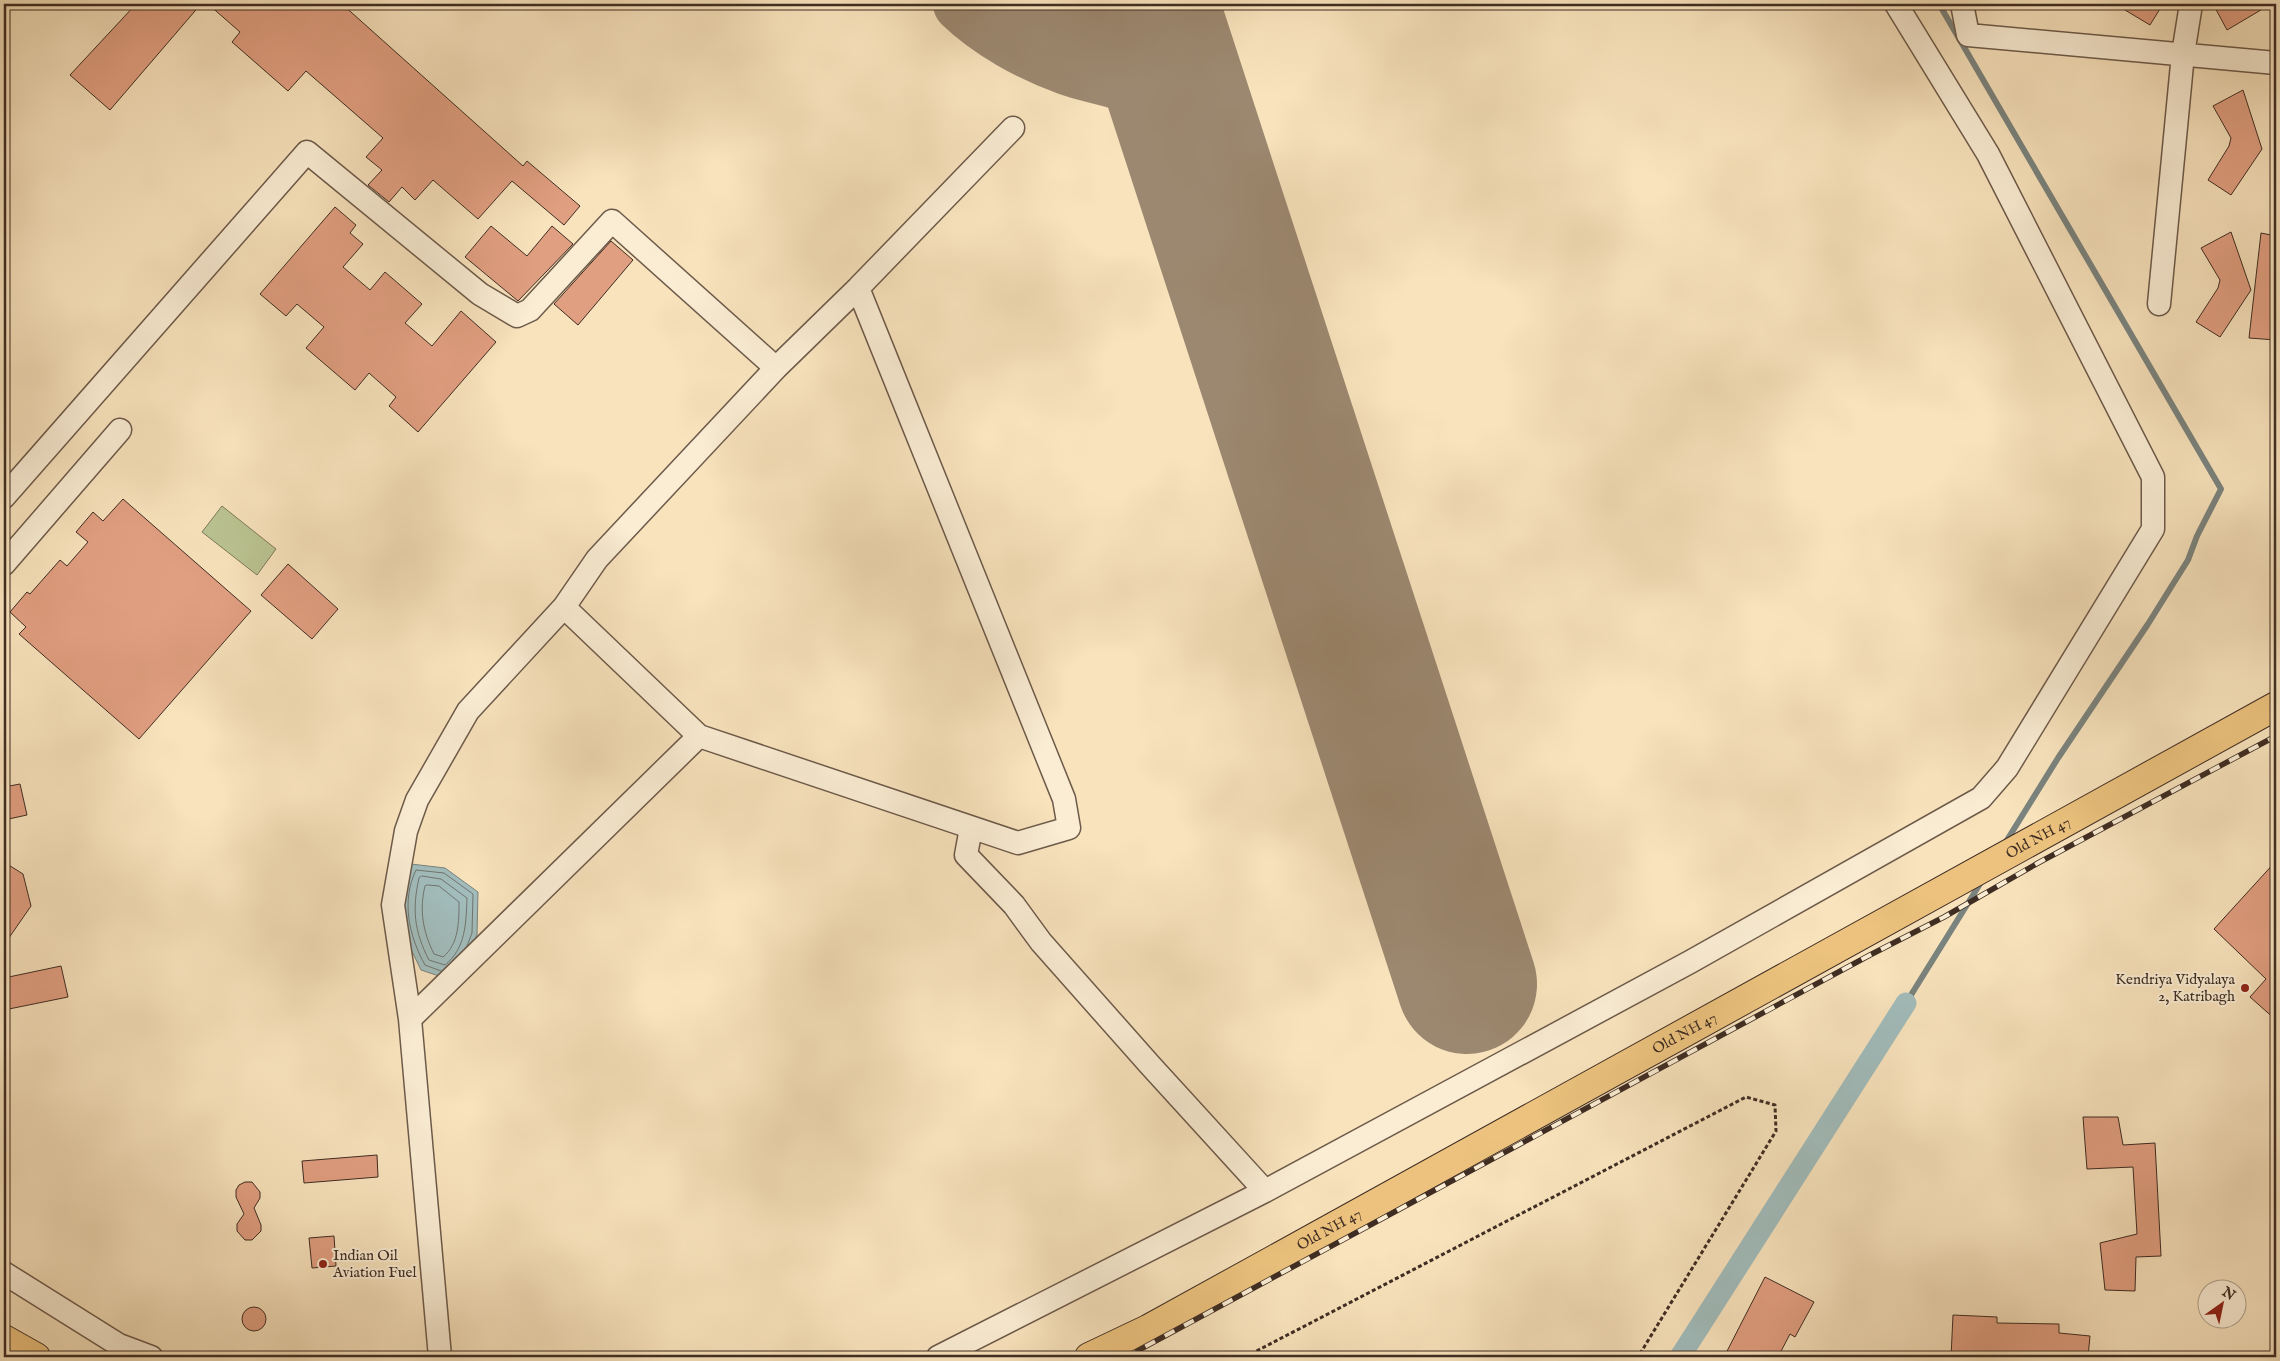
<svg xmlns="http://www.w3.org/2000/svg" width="2280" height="1361" font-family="'IM FELL English',serif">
	<rect width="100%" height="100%" fill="#f8e3bd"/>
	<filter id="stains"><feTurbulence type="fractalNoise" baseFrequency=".004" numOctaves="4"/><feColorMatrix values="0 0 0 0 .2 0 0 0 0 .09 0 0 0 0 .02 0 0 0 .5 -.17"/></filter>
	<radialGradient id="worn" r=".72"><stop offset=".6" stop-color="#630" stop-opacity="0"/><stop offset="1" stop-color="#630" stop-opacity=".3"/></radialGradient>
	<!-- green -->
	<path fill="#bbc493" stroke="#7d785b" d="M 222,506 L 276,549 L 257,575 L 202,532 Z"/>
	<!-- water -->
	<path fill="#a1bcbb" stroke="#7a837e" d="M 411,864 L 445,868 L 478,892 L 477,935 L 466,962 L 448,979 L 421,970 L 407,941 L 402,901 Z"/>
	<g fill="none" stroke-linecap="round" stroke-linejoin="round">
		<!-- shore -->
		<path stroke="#70746f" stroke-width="1" d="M 422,876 L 441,879 L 467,898 C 466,923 466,948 445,965 L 429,960 C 414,931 412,909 419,878 Z
			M 428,885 L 439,886 L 459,902 C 459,921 459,944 443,957 L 434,954 C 423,932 419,910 425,886 Z
			M 441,971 L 425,965 C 409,936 401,901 416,870 L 444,873 L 473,894 L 472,933 L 467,946"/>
		<!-- stream -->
		<path stroke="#7a837e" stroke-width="6" d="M 1939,4 L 2221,489 L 2197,536 L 2188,560 L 2148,624 L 2058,758 L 2004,845
			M 1906,1003 L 1983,879"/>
		<!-- canal -->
		<path stroke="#a1bcbb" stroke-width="21" d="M 1680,1357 L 1906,1003"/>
		<!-- taxiway -->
		<path stroke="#9c8870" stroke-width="56" d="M 961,4 C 989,31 1030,54 1067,67 C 1096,78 1137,80 1159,103 C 1182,126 1195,162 1210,191
			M 990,25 C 1001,27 1014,32 1025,32 C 1051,32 1077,23 1095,4"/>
		<!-- runway -->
		<path stroke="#9c8870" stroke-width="140" d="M 1148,4 L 1467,984"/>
	</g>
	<!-- building -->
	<path fill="#e19f81" stroke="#3f2d23" d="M 136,4 L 201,4 L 110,110 L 70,75 Z
		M 208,4 L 342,4 L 523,166 L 527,161 L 580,206 L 564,225 L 512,181 L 478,219 L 433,180 L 415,200 L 402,187 L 389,202 L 368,185 L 382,170 L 366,157 L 383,138 L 306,71 L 288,91 L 232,42 L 240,32 Z
		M 2115,4 L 2163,4 L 2150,25 Z
		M 2213,4 L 2271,4 L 2227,30 Z
		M 2243,90 L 2262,149 L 2231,195 L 2208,180 L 2229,146 L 2231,138 L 2213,106 Z
		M 335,207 L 356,225 L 350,233 L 363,244 L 343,267 L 370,290 L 385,272 L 422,304 L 405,323 L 432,346 L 461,311 L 496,342 L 418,432 L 389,406 L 396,397 L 369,373 L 355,390 L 306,348 L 324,327 L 297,304 L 286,316 L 260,294 Z
		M 491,226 L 527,256 L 552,226 L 573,244 L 518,301 L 465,257 Z
		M 2231,232 L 2251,290 L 2220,337 L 2196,322 L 2218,288 L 2220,280 L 2201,248 Z
		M 2261,233 L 2276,236 L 2276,340 L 2249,338 Z
		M 611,241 L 633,260 L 578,325 L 554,304 Z
		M 123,499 L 251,611 L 139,739 L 19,634 L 26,627 L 10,612 L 27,592 L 30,594 L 60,560 L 67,566 L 88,542 L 76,532 L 93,512 L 103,521 Z
		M 288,564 L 338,609 L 312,639 L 261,595 Z
		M 20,784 L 27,815 L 4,820 L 4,787 Z
		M 2276,861 L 2276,1020 L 2250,997 L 2266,979 L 2214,929 Z
		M 4,862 L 23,874 L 31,906 L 4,945 Z
		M 61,966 L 68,997 L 4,1010 L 4,978 Z
		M 2083,1117 L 2118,1117 L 2123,1145 L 2155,1143 L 2161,1256 L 2136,1257 L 2135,1291 L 2105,1290 L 2100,1243 L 2137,1234 L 2133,1167 L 2087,1169 Z
		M 377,1155 L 378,1177 L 304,1183 L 302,1161 Z
		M 245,1182 L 252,1182 L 260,1192 L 260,1198 L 254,1208 L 261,1225 L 261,1231 L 252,1240 L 245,1240 L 237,1231 L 237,1224 L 244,1214 L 236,1197 L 236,1190 L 239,1185 Z
		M 334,1236 L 336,1266 L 312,1268 L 309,1238 Z
		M 1765,1277 L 1814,1302 L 1795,1337 L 1790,1334 L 1778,1357 L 1724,1357 Z
		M242 1319a12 12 0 1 1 24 0a12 12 0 1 1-24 0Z
		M 1953,1315 L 1997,1317 L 1997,1323 L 2059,1324 L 2059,1333 L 2090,1336 L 2088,1357 L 1996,1353 L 1996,1357 L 1951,1357 Z"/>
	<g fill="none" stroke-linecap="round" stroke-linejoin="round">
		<defs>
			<path id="minor" d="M 1962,4 L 1968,35 L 2276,63
				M 2159,304 L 2183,54 L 2191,4
				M 4,497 L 307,152 L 480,294 L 517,316 L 530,310 L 612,221 L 776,368
				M 4,564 L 120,430
				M 564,607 L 699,736 L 1018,843 L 1069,828 L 1064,799 L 858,288
				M 971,828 L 966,855 L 1014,905 L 1041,942 L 1150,1065 L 1265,1191
				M 410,1019 L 699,736
				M 4,1273 L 119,1345 L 151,1357
				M 440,1357 L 410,1019 L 393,905 L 406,831 L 417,800 L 468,711 L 564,607 L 597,559 L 776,368 L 858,288 L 1013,128
				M 938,1357 L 1265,1191 L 1690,962 L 1981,798 L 2007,768 L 2153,529 L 2153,477 L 1988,154 L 1896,4"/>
			<g id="major">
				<path d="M 4,1339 L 36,1357"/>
				<path id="s1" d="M 1089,1357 L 1148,1329 L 2276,706"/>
			</g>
		</defs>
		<!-- minor casing -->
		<use href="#minor" stroke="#6d5a4a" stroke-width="25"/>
		<!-- major casing -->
		<use href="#major" stroke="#3f2d23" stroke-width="30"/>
		<!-- path -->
		<path stroke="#3f2d23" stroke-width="3" stroke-dasharray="4 2.5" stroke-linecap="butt" d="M 1245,1357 L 1746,1097 L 1775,1105 L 1776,1131 L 1638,1357"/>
		<!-- minor -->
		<use href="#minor" stroke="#faedd4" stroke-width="22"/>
		<!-- major -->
		<use href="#major" stroke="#ecc27e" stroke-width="28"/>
		<defs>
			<path id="rail" d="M 1126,1357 L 1870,955 L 1944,917 L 2038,863 L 2276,736"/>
		</defs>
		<!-- rail casing -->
		<use href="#rail" stroke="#3f2d23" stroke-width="5.5"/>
		<!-- rail -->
		<use href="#rail" stroke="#faedd4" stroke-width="4" stroke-dasharray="11" stroke-linecap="butt"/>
	</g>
	<!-- markers -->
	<g fill="#8f2418" stroke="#faedd4" stroke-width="2">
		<circle cx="2245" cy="988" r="5"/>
		<circle cx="323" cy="1264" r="5"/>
	</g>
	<g text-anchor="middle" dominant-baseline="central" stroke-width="4" stroke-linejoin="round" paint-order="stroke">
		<!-- street labels -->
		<g font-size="15" fill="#3f2d23" stroke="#faedd4">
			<text stroke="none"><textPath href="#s1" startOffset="1082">Old NH 47</textPath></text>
			<text stroke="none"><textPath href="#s1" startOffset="678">Old NH 47</textPath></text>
			<text stroke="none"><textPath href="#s1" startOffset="272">Old NH 47</textPath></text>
		</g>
		<!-- poi labels -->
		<g font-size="15" fill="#3f2d23" stroke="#faedd4" text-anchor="end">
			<text x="2235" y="979">Kendriya Vidyalaya<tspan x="2235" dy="17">2, Katribagh</tspan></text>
			<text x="333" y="1255" text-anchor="start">Indian Oil<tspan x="333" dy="17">Aviation Fuel</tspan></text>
		</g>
	</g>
	<!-- margin -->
	<rect width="2280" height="1361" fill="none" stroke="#f8e3bd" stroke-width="20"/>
	<rect x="5" y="5" width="2270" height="1351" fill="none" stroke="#3f2d23" stroke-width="2.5"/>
	<rect x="10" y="10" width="2260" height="1341" fill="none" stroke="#3f2d23"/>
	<!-- north arrow -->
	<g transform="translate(2222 1304) rotate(33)"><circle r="24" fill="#faedd4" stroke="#afa08d"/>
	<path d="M0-4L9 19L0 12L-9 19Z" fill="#8f2418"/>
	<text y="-8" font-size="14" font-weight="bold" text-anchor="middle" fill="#3f2d23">N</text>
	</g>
	<rect width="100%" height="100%" filter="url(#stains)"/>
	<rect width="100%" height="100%" fill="url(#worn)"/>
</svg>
